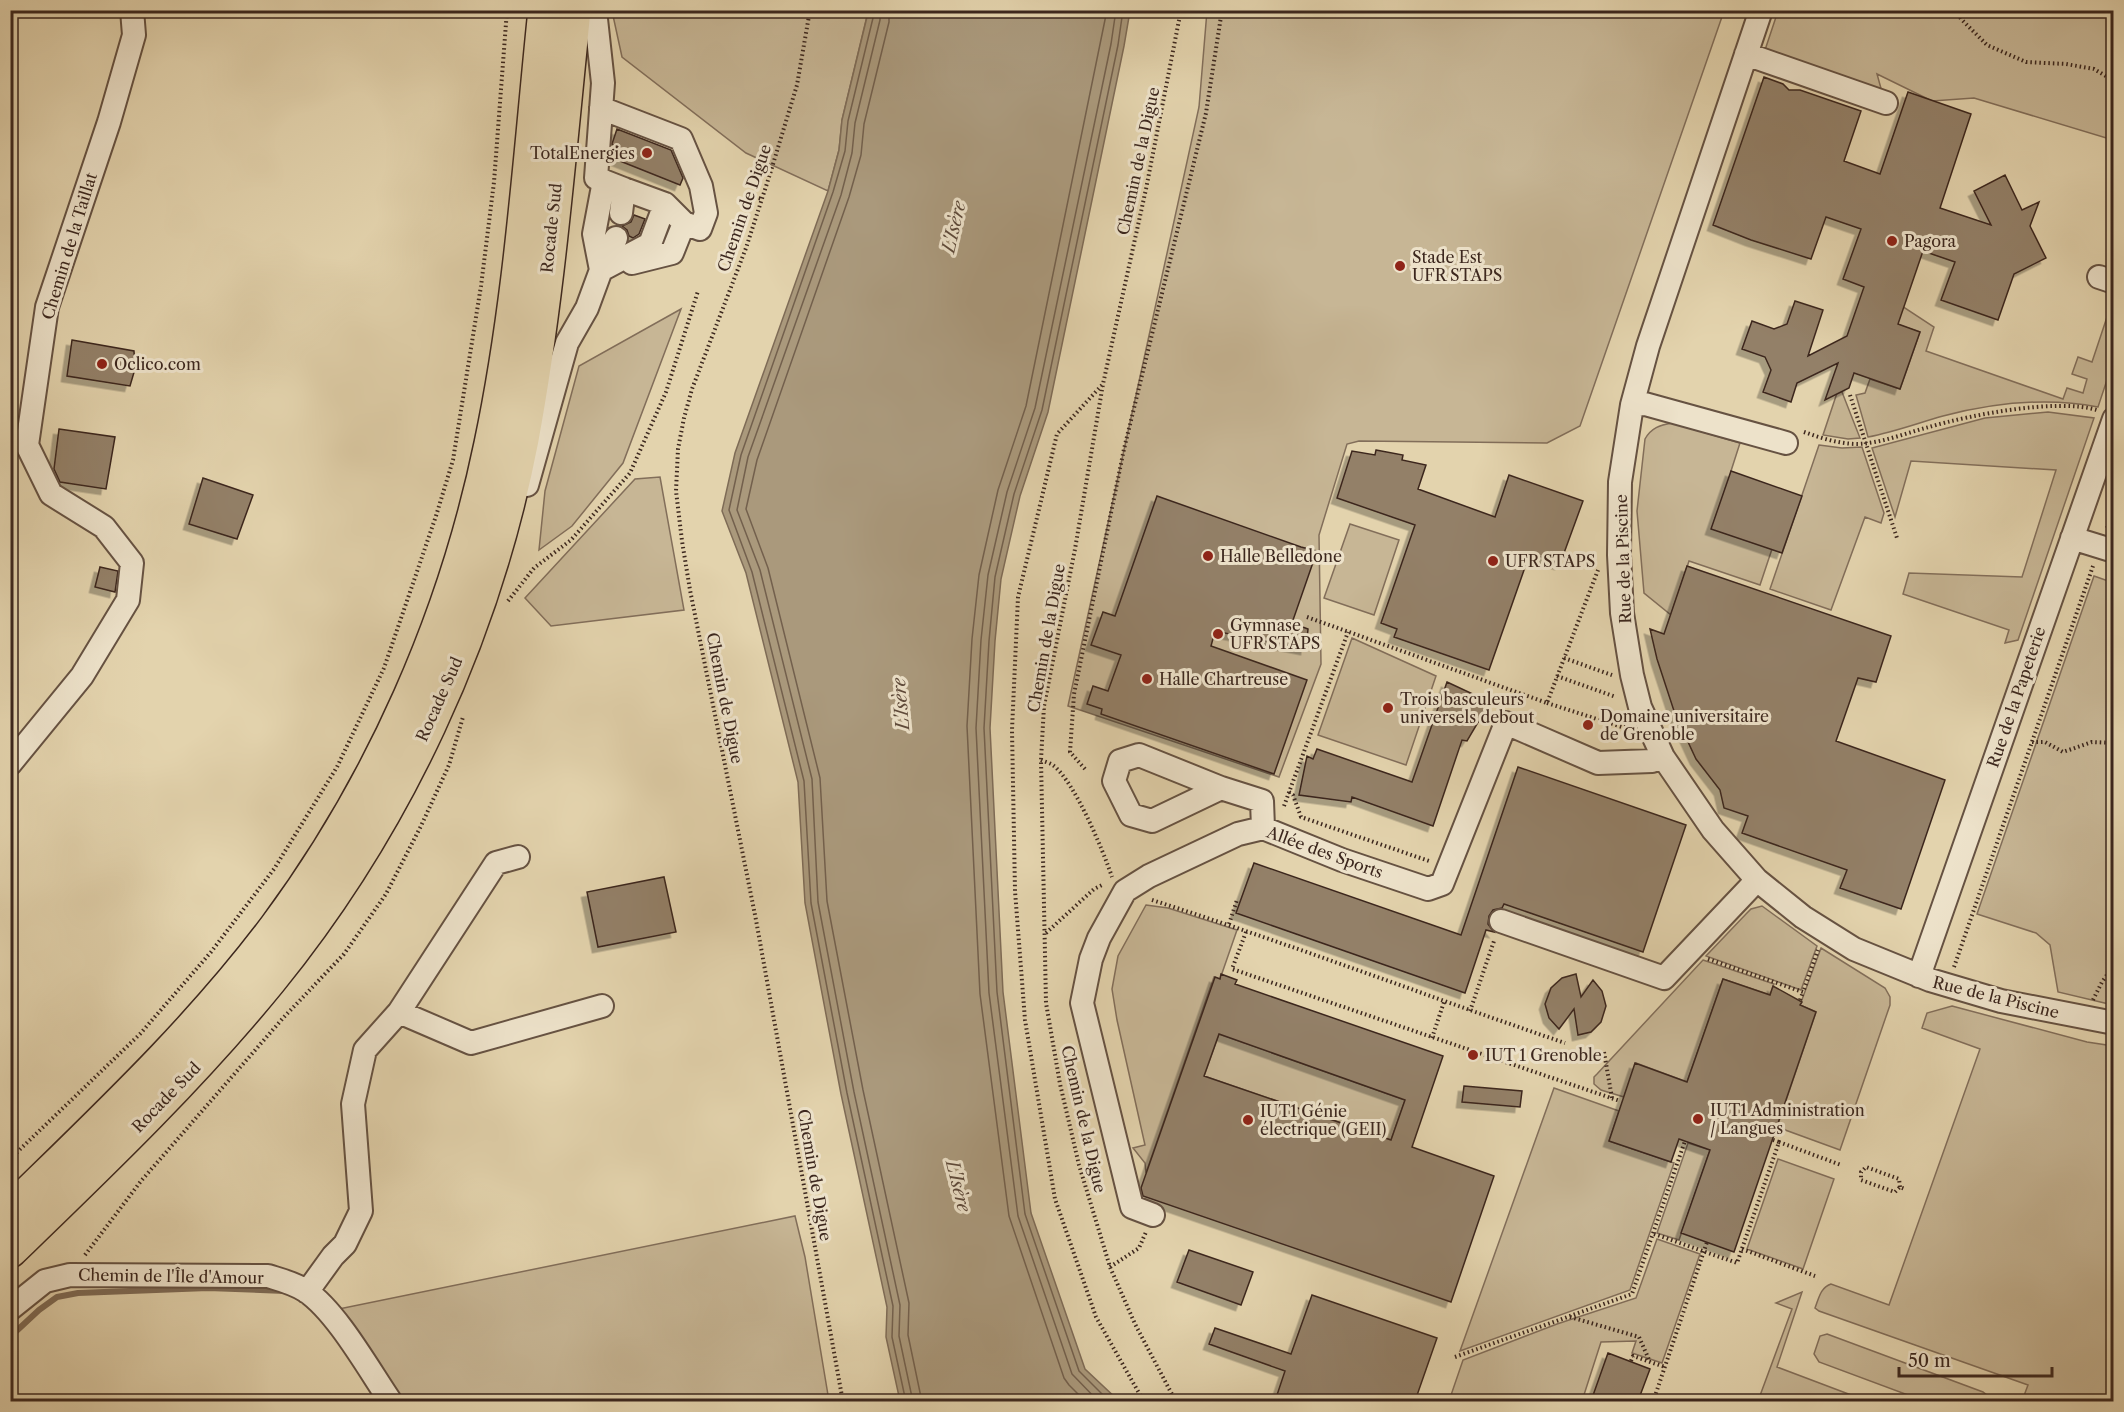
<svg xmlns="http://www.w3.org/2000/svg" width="2124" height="1412" font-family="'Libre Caslon Text',serif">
	<defs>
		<filter id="shadow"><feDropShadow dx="-5.5" dy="5.5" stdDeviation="0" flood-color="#0004"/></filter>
	</defs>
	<rect width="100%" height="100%" fill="#e3d3ad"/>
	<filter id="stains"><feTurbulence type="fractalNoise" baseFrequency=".00333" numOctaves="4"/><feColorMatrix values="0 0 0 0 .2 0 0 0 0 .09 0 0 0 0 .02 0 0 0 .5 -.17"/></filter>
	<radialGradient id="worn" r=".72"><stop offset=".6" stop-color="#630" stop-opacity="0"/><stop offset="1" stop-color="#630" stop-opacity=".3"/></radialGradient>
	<!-- green -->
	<path fill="#c7b695" stroke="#826e5a" stroke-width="1.5" d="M 612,11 L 867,11 L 867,16 L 842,120 L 839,150 L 828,191 L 746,153 L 622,57 Z
		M 1207,11 L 1724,11 L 1580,426 L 1547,443 L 1359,441 L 1347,444 L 1319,535 L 1321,664 L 1279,777 L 1068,706 L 1199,107 Z
		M 1778,11 L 2113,11 L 2113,140 L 1974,98 L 1932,101 L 1877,74 L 1882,92 L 1764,53 Z
		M 2113,299 L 2113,362 L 2098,407 C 2047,397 1993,403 1943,416 C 1918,423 1894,432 1868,437 L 1856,395 L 1865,393 L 1870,379 L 1900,389 L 1920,332 L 1863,313 L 1902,306 L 1934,327 L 1926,351 L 2063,399 L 2067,388 L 2083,393 L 2087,379 L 2072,374 L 2078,357 L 2092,362 Z
		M 681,309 L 623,463 L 572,526 L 539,550 L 545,491 L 579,366 Z
		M 1842,392 L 1860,438 L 1848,439 L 1823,435 L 1837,393 Z
		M 2048,412 L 2094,418 L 2018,640 L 2005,643 L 2009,630 L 1903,594 L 1909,573 L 2022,577 L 2056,470 L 1911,461 L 1895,517 L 1872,448 L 1985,418 Z
		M 1672,423 L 1740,443 L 1731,471 L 1773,546 L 1760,585 L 1689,561 L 1671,615 L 1644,593 L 1637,511 L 1645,439 C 1651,428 1660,425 1672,423 Z
		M 1819,445 L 1842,448 L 1862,447 L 1884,513 L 1881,523 L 1865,517 L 1831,610 L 1770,589 Z
		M 660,477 L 684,610 L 551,626 L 525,598 L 635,479 Z
		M 1350,524 L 1399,540 L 1374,615 L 1324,598 Z
		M 2094,576 L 2114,583 L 2113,1005 L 2058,992 L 2050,945 L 2036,933 L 1977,914 Z
		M 1352,638 L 1436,676 L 1406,765 L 1318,735 Z
		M 1146,905 L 1168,908 L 1237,930 L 1220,979 L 1214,977 L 1146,1173 L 1145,1163 L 1133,1148 L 1145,1145 L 1117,1020 L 1112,989 L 1118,956 Z
		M 1762,906 L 1817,946 L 1801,990 L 1706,956 L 1746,914 L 1751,909 Z
		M 1821,948 L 1885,988 L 1890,997 L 1890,1005 L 1840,1150 L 1777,1127 L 1816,1012 L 1800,1005 Z
		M 1703,960 L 1774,984 L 1770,995 L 1723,979 L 1687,1082 L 1636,1063 L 1624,1097 L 1601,1090 L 1594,1084 L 1594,1077 L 1597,1074 Z
		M 1952,1006 L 2087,1042 L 2113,1046 L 2113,1401 L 2022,1401 L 2028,1385 L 1819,1311 L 1815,1308 C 1819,1298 1820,1288 1831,1284 L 1889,1305 L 1980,1049 L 1922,1028 L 1927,1013 Z
		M 1219,1034 L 1405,1100 L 1391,1140 L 1204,1076 Z
		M 1554,1088 L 1619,1111 L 1609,1141 L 1674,1163 L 1630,1290 L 1460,1351 Z
		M 1688,1143 L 1710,1150 L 1679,1240 L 1657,1233 Z
		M 1778,1159 L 1834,1179 L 1803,1269 L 1747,1249 Z
		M 795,1216 L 805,1257 L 829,1401 L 391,1401 L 329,1311 Z
		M 1657,1239 L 1700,1254 L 1662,1363 L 1632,1353 L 1636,1341 L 1601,1342 L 1582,1401 L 1449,1401 L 1463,1360 L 1557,1324 L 1636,1298 Z
		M 1802,1292 L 1777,1367 L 1867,1401 L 1758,1401 L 1792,1309 L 1776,1303 Z
		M 1827,1334 L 1983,1392 L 1988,1396 L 1989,1401 L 1924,1401 L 1819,1362 L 1814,1354 L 1820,1336 Z"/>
	<!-- water -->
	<path fill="#aa997c" stroke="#7e6b56" stroke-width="1.5" d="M 867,11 L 1130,11 L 1124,46 L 1048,412 L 1020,496 L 1001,579 L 995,641 L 990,728 L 1003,992 L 1031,1213 L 1085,1369 L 1119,1401 L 900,1401 L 886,1337 L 887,1307 L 841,1094 L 805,903 L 798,782 L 746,573 L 722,511 L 735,453 L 828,191 L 839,150 L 842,120 L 867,17 Z"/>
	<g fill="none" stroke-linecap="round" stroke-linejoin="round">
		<!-- shore -->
		<path stroke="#73604d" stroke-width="1.5" d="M 873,10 L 873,18 L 848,121 L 845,151 L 833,192 L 741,455 L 729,510 L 752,572 L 804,781 L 811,903 L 847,1093 L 893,1306 L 892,1337 L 906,1402
			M 880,10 L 880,20 L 855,123 L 852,153 L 841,195 L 748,457 L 737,510 L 760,570 L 812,779 L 818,902 L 854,1092 L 900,1305 L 899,1336 L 913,1402
			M 889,10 L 889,22 L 864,124 L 861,155 L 849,197 L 757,460 L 746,509 L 768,568 L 820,778 L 827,901 L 863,1090 L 909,1303 L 908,1335 L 922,1402
			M 1086,1402 L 1069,1385 L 1064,1378 L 1009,1216 L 980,994 L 967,726 L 972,639 L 979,575 L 998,490 L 1026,406 L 1107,10
			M 1099,1402 L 1072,1374 L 1018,1216 L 989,993 L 976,728 L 981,640 L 988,575 L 1007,492 L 1035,408 L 1111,44 L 1116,10
			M 1110,1402 L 1079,1371 L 1025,1214 L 997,992 L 984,728 L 989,641 L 995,577 L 1014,494 L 1042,410 L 1118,45 L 1123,10"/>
		<!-- stream -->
		<path stroke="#7e6b56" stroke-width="6" d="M 10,1337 L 39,1310 L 57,1297 L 78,1293 L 208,1288 L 285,1291"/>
	</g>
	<!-- building -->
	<path fill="#938068" stroke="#3c271e" stroke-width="1.5" fill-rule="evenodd" filter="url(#shadow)" d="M 1764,77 L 1783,84 L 1789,90 L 1800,90 L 1861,111 L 1844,161 L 1880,174 L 1908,92 L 1971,114 L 1940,208 L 1991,225 L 1974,191 L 2005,175 L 2022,210 L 2039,202 L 2030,226 L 2046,258 L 2014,274 L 1998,320 L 1941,300 L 1955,262 L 1923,251 L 1898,324 L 1920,332 L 1900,389 L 1854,373 L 1849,388 L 1825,400 L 1838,363 L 1797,383 L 1791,402 L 1763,392 L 1771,370 L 1765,357 L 1742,349 L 1752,321 L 1774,329 L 1787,324 L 1795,301 L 1823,310 L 1808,356 L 1847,336 L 1864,287 L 1843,279 L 1861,229 L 1826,217 L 1811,259 L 1751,240 L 1713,225 Z
		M 617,129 L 671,150 L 683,178 L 680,185 L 615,159 L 620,147 L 612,144 Z
		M 634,215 L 645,219 L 639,234 L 633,238 L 629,236 L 627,230 L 622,226 L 631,222 Z
		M 72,340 L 134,351 L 135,369 L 130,386 L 67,376 Z
		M 59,429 L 115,437 L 106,489 L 60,482 L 54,469 Z
		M 1376,450 L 1403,455 L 1402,460 L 1426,465 L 1418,489 L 1495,517 L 1509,475 L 1583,501 L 1560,564 L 1530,553 L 1489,670 L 1394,637 L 1397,629 L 1381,623 L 1415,525 L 1337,498 L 1352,451 L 1375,455 Z
		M 1731,471 L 1802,496 L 1782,553 L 1711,529 Z
		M 203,478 L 253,495 L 237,539 L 189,524 Z
		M 1157,496 L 1301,547 L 1317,551 L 1292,623 L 1308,629 L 1306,649 L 1215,631 L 1211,646 L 1307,680 L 1274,774 L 1101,714 L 1102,709 L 1087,704 L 1093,686 L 1108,691 L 1121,655 L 1091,645 L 1103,612 L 1115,616 Z
		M 1687,566 L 1891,636 L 1876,682 L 1858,678 L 1836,741 L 1945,780 L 1901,909 L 1840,888 L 1847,870 L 1742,833 L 1748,816 L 1724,808 L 1720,790 L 1696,759 L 1675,714 L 1657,659 L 1650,629 L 1664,634 Z
		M 100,567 L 118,571 L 115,592 L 95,587 Z
		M 1447,682 L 1490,702 L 1467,741 L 1462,740 L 1433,826 L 1352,797 L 1351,802 L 1299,795 L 1307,756 L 1313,759 L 1317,749 L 1412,782 Z
		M 1518,767 L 1686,825 L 1643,952 L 1504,904 L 1502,908 L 1493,910 L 1489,916 L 1488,924 L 1494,932 L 1486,930 L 1465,993 L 1236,913 L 1254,863 L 1461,935 Z
		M 664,877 L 676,932 L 598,947 L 587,892 Z
		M 1221,974 L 1237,980 L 1235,984 L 1443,1056 L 1412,1147 L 1494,1176 L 1451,1302 L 1143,1196 L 1141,1188 L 1215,977 L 1220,979 ZM 1219,1034 L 1405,1100 L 1391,1140 L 1204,1076 Z
		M 1576,974 L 1581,997 L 1593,980 L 1602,991 L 1606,1006 L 1601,1022 L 1591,1032 L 1578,1035 L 1574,1009 L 1559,1029 L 1549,1018 L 1545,1004 L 1551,988 L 1562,978 Z
		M 1723,979 L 1770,995 L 1773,986 L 1802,1002 L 1800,1005 L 1816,1012 L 1734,1252 L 1681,1233 L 1710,1150 L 1679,1139 L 1671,1162 L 1609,1141 L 1635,1063 L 1687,1082 Z
		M 1464,1086 L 1522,1091 L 1520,1107 L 1462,1102 Z
		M 1189,1250 L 1253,1272 L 1241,1305 L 1177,1282 Z
		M 1312,1295 L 1437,1338 L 1415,1401 L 1275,1401 L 1285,1371 L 1209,1344 L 1215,1328 L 1291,1354 Z
		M 1608,1353 L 1650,1369 L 1638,1401 L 1591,1401 Z"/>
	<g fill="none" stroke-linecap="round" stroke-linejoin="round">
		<defs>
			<path id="minor" d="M 595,10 L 603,83 L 596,178 L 624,189 L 621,213
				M 1761,10 L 1648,346 L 1632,405 L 1620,482 L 1619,555 L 1622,613 L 1632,675 L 1640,707 L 1663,757 L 1713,830 L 1757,880 L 1803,917 L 1854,949 L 1930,980 L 2001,1001 L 2114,1023
				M 1746,54 L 1886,103
				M 601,108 L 681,139 L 701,186 L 706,213 L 700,229 L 684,223 L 665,204
				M 632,263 L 672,253 L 684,223
				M 601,270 L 650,244 L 665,204 L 624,189
				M 601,270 L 594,234 L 604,181
				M 2099,277 L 2114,282
				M 1632,405 L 1645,404 L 1786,443
				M 527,485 L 567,343 L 587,308 L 601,270 L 616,238
				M 2072,538 L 2114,551
				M 10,764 L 82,676 L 128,600 L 132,563 L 104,527 L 51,494 L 27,445 L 47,307 L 109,122 L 134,35 L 132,10
				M 1221,788 L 1152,821 L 1131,815 L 1114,781 L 1120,761 L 1139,755 L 1221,788 L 1262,801 L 1263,828
				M 1501,921 L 1664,978 L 1757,880
				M 1919,976 L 2114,419
				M 399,1012 L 496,863 L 518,857
				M 1153,1215 L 1132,1207 L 1082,1003 L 1091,959 L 1099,938 L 1125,891 L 1149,876 L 1238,834 L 1263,828 L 1342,860 L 1428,889 L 1442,884 L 1506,723 L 1598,763 L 1652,761 L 1663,757
				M 307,1292 L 333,1256 L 345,1244 L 361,1211 L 353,1104 L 365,1050 L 399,1012 L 471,1043 L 602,1006
				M 10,1309 L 45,1281 L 70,1275 L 268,1276 C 281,1280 294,1283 306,1291 C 337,1312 369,1370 391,1402"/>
			<path id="highway" d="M 10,1211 C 103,1120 198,1031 276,927 C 382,784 455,618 491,444 C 521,302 530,155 545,10
				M 10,1251 C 100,1164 191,1077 270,980 C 396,825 484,636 522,439 C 548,298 559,153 574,10"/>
		</defs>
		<!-- minor casing -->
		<use href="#minor" stroke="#665242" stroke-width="26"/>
		<!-- highway casing -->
		<use href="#highway" stroke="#3c271e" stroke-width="36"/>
		<!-- path -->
		<path stroke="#3c271e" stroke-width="4" stroke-dasharray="1.5 3" stroke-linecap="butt" d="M 810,10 L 797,85 L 770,174 L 746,248 L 692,389 L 684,418 L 678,449 L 676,491 L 682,541 L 690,590 L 756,920 L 843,1402
			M 1955,10 L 1961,19 L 1987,45 L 2026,62 L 2066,64 L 2094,69 L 2114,81
			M 750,196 L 762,199
			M 1102,385 L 1057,434 L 1018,597 L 1012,730 L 1015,891 L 1025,1020 L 1055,1199 L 1096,1317 L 1144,1402
			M 1850,395 L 1897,538
			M 1804,432 C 1821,438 1839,444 1858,444 C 1882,443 1906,433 1929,427 C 1970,415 2056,398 2097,410
			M 2107,528 L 2114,508
			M 508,601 L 534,568 L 571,540 L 630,473 L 666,392 L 698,291
			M 1307,617 L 1547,703 L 1598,570
			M 1564,658 L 1612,675
			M 1557,676 L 1616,697
			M 1547,703 L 1622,727 L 1626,726
			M 2032,742 L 2045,742 L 2063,752 L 2092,742 L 2114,743
			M 1041,760 C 1045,762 1051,763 1054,766 C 1075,783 1103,850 1112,877
			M 1085,769 L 1070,752 L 1074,694 L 1124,449 L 1206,113 L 1222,10
			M 1289,792 L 1293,795 L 1301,817 L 1429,861
			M 1284,806 L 1348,632
			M 1152,900 C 1290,944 1427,996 1565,1043
			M 1229,924 L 1237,900
			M 1246,932 L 1232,969 L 1620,1101
			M 1046,933 L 1094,889 L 1104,884
			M 1708,959 L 1803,992 L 1818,950
			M 1954,967 L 2093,566
			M 1800,1000 L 1803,992
			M 2093,1000 L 2102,982 L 2114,965
			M 1470,1011 L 1494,941
			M 1432,1038 L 1444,1002
			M 1604,1052 L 1612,1098
			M 1773,1140 L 1779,1142
			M 10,1159 L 140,1034 L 211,952 L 274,869 L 337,767 L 384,668 L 436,516 L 453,460 L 481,286 L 494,182 L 507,10
			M 1900,1187 L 1899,1179 L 1866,1167 L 1861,1172 L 1861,1180 L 1895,1192 L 1900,1187 L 1905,1189
			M 1654,1234 L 1737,1263 L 1779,1142 L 1841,1165
			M 1742,1249 L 1815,1276
			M 85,1255 L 141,1181 L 284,1017 L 344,954 L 386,894 L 421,826 L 449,765 L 463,717
			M 1110,1267 L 1139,1248 L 1146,1232
			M 1570,1317 L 1639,1337 L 1650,1362
			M 1455,1357 L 1632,1294 L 1685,1141
			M 1631,1361 L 1633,1356 L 1665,1367
			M 1176,1402 L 1135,1324 L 1110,1267 L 1079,1165 L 1060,1084 L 1046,1003 L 1041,760 L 1044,706 L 1075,549 L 1103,384 L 1146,189 L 1181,10
			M 1653,1402 L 1707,1242"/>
		<!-- minor -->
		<use href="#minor" stroke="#ede2ca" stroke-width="22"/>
		<!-- highway -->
		<use href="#highway" stroke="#e3d3ad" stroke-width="33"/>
	</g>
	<!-- markers -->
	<g fill="#8f2418" stroke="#ede2ca" stroke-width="2">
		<circle cx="647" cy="153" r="6"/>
		<circle cx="1892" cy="241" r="6"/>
		<circle cx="1400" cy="266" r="6"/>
		<circle cx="102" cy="364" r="6"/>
		<circle cx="1208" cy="556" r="6"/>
		<circle cx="1493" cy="561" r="6"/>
		<circle cx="1218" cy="634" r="6"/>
		<circle cx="1147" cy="679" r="6"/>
		<circle cx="1388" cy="708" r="6"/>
		<circle cx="1588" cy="725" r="6"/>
		<circle cx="1473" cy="1055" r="6"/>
		<circle cx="1698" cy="1119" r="6"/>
		<circle cx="1248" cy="1120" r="6"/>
	</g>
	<g text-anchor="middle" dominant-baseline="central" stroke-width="6" stroke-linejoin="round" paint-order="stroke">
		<!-- poi labels -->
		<g font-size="16" fill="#3c271e" stroke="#ede2ca" text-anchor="start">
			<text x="635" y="153" text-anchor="end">TotalEnergies</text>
			<text x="1904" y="241">Pagora</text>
			<text x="1412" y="257">Stade Est<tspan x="1412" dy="18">UFR STAPS</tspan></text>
			<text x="114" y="364">Oclico.com</text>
			<text x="1220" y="556">Halle Belledone</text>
			<text x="1505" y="561">UFR STAPS</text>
			<text x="1230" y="625">Gymnase<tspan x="1230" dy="18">UFR STAPS</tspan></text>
			<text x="1159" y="679">Halle Chartreuse</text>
			<text x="1400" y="699">Trois basculeurs<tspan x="1400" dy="18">universels debout</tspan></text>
			<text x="1600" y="716">Domaine universitaire<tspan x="1600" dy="18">de Grenoble</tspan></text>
			<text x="1485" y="1055">IUT 1 Grenoble</text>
			<text x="1710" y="1110">IUT1 Administration<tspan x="1710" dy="18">/ Langues</tspan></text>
			<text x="1260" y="1111">IUT1 Génie<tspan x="1260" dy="18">électrique (GEII)</tspan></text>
		</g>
		<!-- street labels -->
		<g font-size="16" fill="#3c271e" stroke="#ede2ca">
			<text transform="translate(1138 161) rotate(-78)">Chemin de la Digue</text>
			<text transform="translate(744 208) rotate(-71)">Chemin de Digue</text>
			<text transform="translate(551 228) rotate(-84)">Rocade Sud</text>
			<text transform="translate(69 246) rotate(-73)">Chemin de la Taillat</text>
			<text transform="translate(1623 559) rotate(-92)">Rue de la Piscine</text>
			<text transform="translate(1046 638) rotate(-80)">Chemin de la Digue</text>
			<text transform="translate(2016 697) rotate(-71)">Rue de la Papeterie</text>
			<text transform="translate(725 698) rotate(79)">Chemin de Digue</text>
			<text transform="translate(439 699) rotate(-66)">Rocade Sud</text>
			<text transform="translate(1325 852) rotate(20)">Allée des Sports</text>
			<text transform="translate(1996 997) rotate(14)">Rue de la Piscine</text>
			<text transform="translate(166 1097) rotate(-46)">Rocade Sud</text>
			<text transform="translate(1084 1119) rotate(77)">Chemin de la Digue</text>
			<text transform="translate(815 1175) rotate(80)">Chemin de Digue</text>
			<text transform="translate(171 1276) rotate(1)">Chemin de l'Île d'Amour</text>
		</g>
		<!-- water labels -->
		<g font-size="18" font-style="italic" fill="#5d493a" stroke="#ede2ca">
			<text transform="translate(954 227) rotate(-77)">L'Isère</text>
			<text transform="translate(901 704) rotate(-95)">L'Isère</text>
			<text transform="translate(958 1186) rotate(76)">L'Isère</text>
		</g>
	</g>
	<!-- margin -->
	<rect width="2124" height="1412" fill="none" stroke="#e3d3ad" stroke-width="36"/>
	<rect x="12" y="12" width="2100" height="1388" fill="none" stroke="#3c271e" stroke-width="3"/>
	<rect x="18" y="18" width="2088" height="1376" fill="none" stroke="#3c271e" stroke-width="1.5"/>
	<!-- scale -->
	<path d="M1899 1367v9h153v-9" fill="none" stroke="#3c271e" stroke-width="3"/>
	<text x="1908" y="1367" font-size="18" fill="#3c271e" stroke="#ede2ca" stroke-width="4.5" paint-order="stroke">50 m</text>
	<rect width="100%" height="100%" filter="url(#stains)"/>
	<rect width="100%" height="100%" fill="url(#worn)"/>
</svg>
